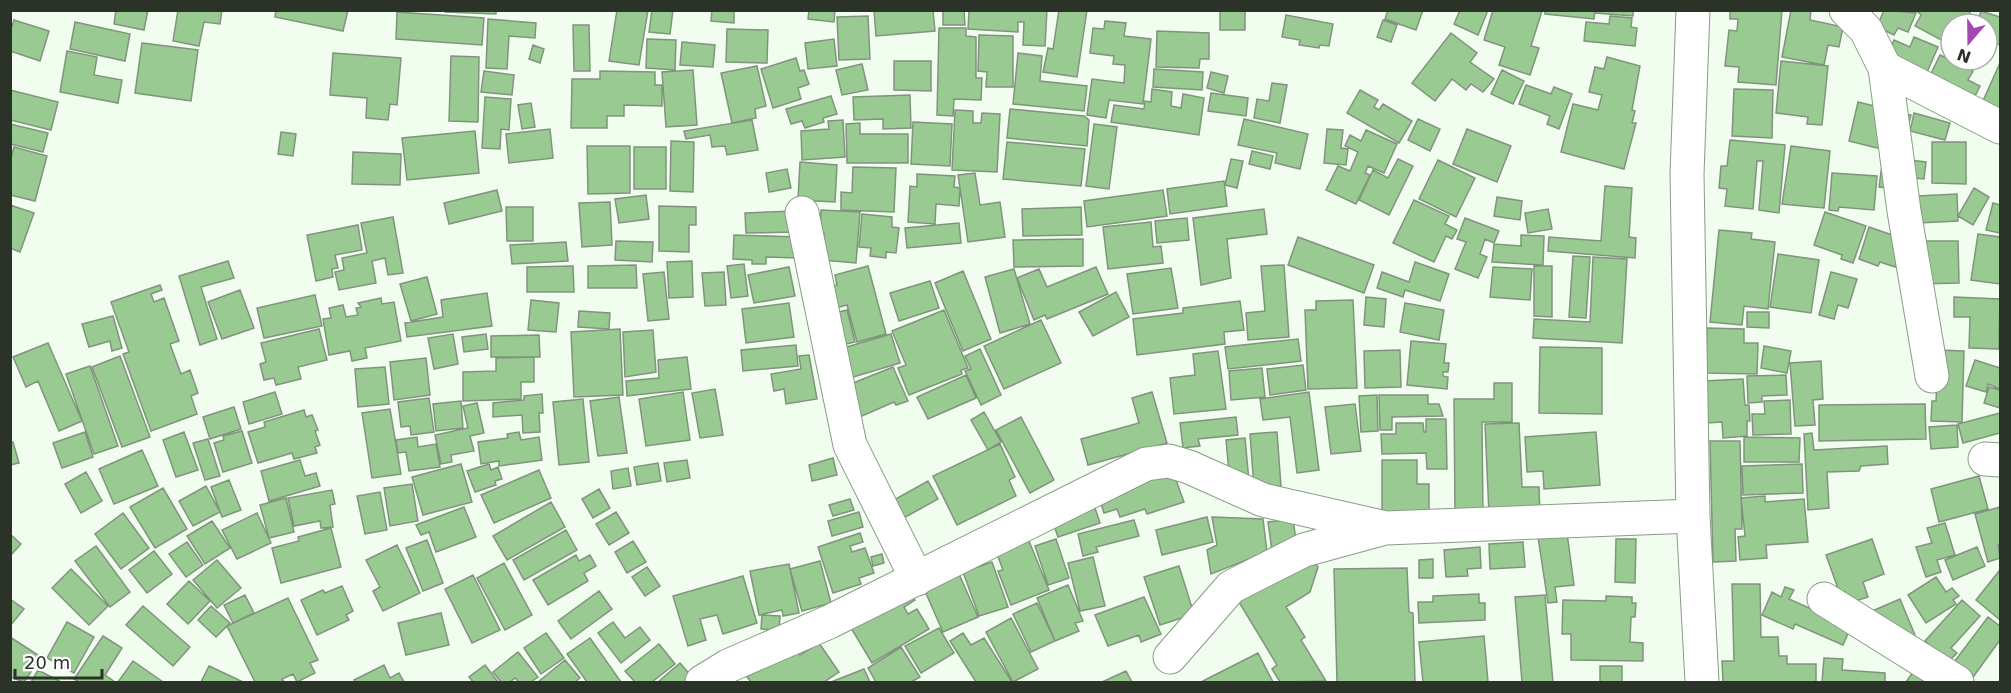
<svg xmlns="http://www.w3.org/2000/svg" width="2011" height="693" font-family="'DejaVu Sans',sans-serif">
	<rect width="100%" height="100%" fill="#f1feef"/>
	<!-- building -->
	<path fill="#99ca92" stroke="#80947d" stroke-width="1.5" d="M 116,10 L 148,10 L 144,30 L 114,24 Z
		M 178,10 L 222,10 L 220,24 L 204,22 L 199,46 L 173,41 Z
		M 276,10 L 348,10 L 343,31 L 275,17 Z
		M 445,10 L 496,10 L 496,14 L 445,12 Z
		M 617,10 L 648,10 L 639,65 L 609,61 Z
		M 652,10 L 673,10 L 670,34 L 649,32 Z
		M 712,10 L 734,10 L 734,23 L 711,21 Z
		M 809,10 L 835,10 L 834,22 L 808,19 Z
		M 874,10 L 933,10 L 935,31 L 876,36 Z
		M 943,10 L 964,10 L 965,25 L 943,25 Z
		M 969,10 L 1047,10 L 1045,46 L 1023,45 L 1024,22 L 1018,22 L 1018,32 L 968,29 Z
		M 1059,10 L 1087,10 L 1077,77 L 1043,72 L 1048,48 L 1053,49 Z
		M 1220,10 L 1245,10 L 1245,30 L 1220,30 Z
		M 1388,10 L 1423,10 L 1416,30 L 1385,19 Z
		M 1460,10 L 1488,10 L 1478,35 L 1454,24 Z
		M 1493,10 L 1542,11 L 1531,46 L 1539,48 L 1530,75 L 1499,65 L 1505,47 L 1484,40 Z
		M 1545,10 L 1595,10 L 1594,19 L 1545,14 Z
		M 1595,10 L 1633,10 L 1633,16 L 1595,13 Z
		M 1730,10 L 1782,10 L 1776,85 L 1738,82 L 1739,67 L 1725,66 L 1729,30 L 1737,31 L 1738,19 L 1730,19 Z
		M 1791,10 L 1811,10 L 1810,20 L 1843,27 L 1839,47 L 1828,45 L 1824,65 L 1782,57 Z
		M 1884,10 L 1916,13 L 1908,32 L 1898,28 L 1894,35 L 1877,27 Z
		M 1916,10 L 1971,10 L 1968,17 L 1963,14 L 1957,24 L 1951,24 L 1951,35 L 1947,43 L 1915,26 L 1921,15 Z
		M 1981,11 L 2000,17 L 2000,45 L 1987,41 L 1987,24 L 1977,24 Z
		M 397,12 L 484,18 L 482,45 L 396,39 Z
		M 1286,15 L 1333,24 L 1329,46 L 1320,45 L 1319,48 L 1299,45 L 1300,40 L 1282,37 Z
		M 868,16 L 870,59 L 839,60 L 837,17 Z
		M 1610,16 L 1632,18 L 1631,27 L 1637,28 L 1635,46 L 1584,41 L 1586,22 L 1609,24 Z
		M 488,19 L 536,23 L 535,38 L 509,36 L 507,69 L 486,68 Z
		M 14,20 L 49,31 L 40,61 L 10,51 L 10,32 Z
		M 1383,20 L 1397,25 L 1391,42 L 1377,37 Z
		M 1105,21 L 1126,23 L 1124,36 L 1151,39 L 1143,104 L 1109,100 L 1106,118 L 1087,115 L 1092,79 L 1124,83 L 1125,65 L 1113,64 L 1114,56 L 1090,53 L 1093,28 L 1104,29 Z
		M 75,22 L 130,34 L 125,61 L 70,49 Z
		M 573,25 L 589,25 L 590,71 L 574,71 Z
		M 939,28 L 966,28 L 966,36 L 976,37 L 976,78 L 982,78 L 981,100 L 954,99 L 953,116 L 937,115 Z
		M 727,29 L 768,30 L 767,63 L 726,62 Z
		M 1157,31 L 1209,33 L 1209,59 L 1200,59 L 1199,68 L 1156,67 Z
		M 1451,33 L 1477,53 L 1470,62 L 1494,79 L 1483,92 L 1471,84 L 1466,90 L 1452,79 L 1435,101 L 1412,83 Z
		M 979,35 L 1013,36 L 1013,87 L 986,87 L 987,72 L 978,71 Z
		M 1914,37 L 1938,47 L 1924,79 L 1884,63 L 1894,40 L 1910,47 Z
		M 647,39 L 676,40 L 675,70 L 646,68 Z
		M 834,39 L 837,66 L 808,69 L 805,43 Z
		M 682,42 L 715,45 L 713,67 L 680,65 Z
		M 142,43 L 198,50 L 191,101 L 135,93 Z
		M 533,45 L 544,49 L 540,63 L 529,59 Z
		M 67,51 L 97,57 L 94,75 L 122,80 L 118,103 L 60,92 Z
		M 333,53 L 401,58 L 397,105 L 390,104 L 388,120 L 366,118 L 367,98 L 330,95 Z
		M 1018,53 L 1042,56 L 1040,81 L 1087,86 L 1084,111 L 1013,104 Z
		M 1940,55 L 1973,71 L 1968,80 L 1980,86 L 1971,104 L 1927,82 Z
		M 451,56 L 479,57 L 478,122 L 449,121 Z
		M 1607,57 L 1640,66 L 1632,110 L 1635,111 L 1632,123 L 1636,123 L 1624,169 L 1561,152 L 1573,104 L 1598,110 L 1602,95 L 1589,92 L 1595,67 L 1604,69 Z
		M 796,58 L 800,71 L 804,70 L 809,84 L 798,88 L 801,99 L 773,108 L 761,69 Z
		M 894,61 L 931,61 L 931,91 L 894,90 Z
		M 1781,61 L 1828,66 L 1822,125 L 1807,124 L 1808,117 L 1776,113 Z
		M 2000,63 L 2000,112 L 1982,103 Z
		M 862,64 L 868,90 L 842,95 L 836,70 Z
		M 757,66 L 766,106 L 755,109 L 756,118 L 732,123 L 721,73 Z
		M 1154,69 L 1203,72 L 1202,90 L 1153,87 Z
		M 693,70 L 697,125 L 666,127 L 662,72 Z
		M 1502,70 L 1524,81 L 1513,104 L 1491,94 Z
		M 484,71 L 514,75 L 512,95 L 481,92 Z
		M 600,71 L 655,72 L 655,85 L 662,85 L 662,106 L 624,105 L 624,116 L 607,116 L 607,128 L 571,128 L 572,79 L 600,79 Z
		M 1211,72 L 1228,76 L 1224,93 L 1207,88 Z
		M 1272,83 L 1287,85 L 1280,123 L 1254,118 L 1257,99 L 1269,101 Z
		M 1526,85 L 1551,94 L 1554,87 L 1572,94 L 1559,129 L 1547,124 L 1550,116 L 1519,104 Z
		M 1152,89 L 1172,92 L 1171,106 L 1181,108 L 1183,94 L 1204,98 L 1199,135 L 1111,122 L 1114,105 L 1144,109 L 1145,101 L 1151,102 Z
		M 1734,89 L 1773,90 L 1772,138 L 1732,136 Z
		M 10,90 L 58,102 L 51,130 L 10,120 Z
		M 1360,90 L 1378,100 L 1374,107 L 1379,110 L 1383,104 L 1412,121 L 1399,143 L 1347,113 Z
		M 1211,93 L 1248,98 L 1246,116 L 1208,111 Z
		M 910,95 L 911,128 L 883,129 L 883,119 L 854,120 L 853,97 Z
		M 831,96 L 837,114 L 823,118 L 824,122 L 805,128 L 802,121 L 791,124 L 786,109 Z
		M 485,97 L 511,99 L 509,130 L 501,129 L 500,149 L 482,148 Z
		M 1858,102 L 1911,115 L 1901,154 L 1849,141 Z
		M 531,103 L 535,127 L 522,129 L 518,105 Z
		M 1010,109 L 1084,116 L 1089,120 L 1087,146 L 1007,138 Z
		M 955,110 L 973,111 L 973,123 L 981,123 L 982,113 L 1000,114 L 997,172 L 952,170 Z
		M 1914,113 L 1950,123 L 1945,140 L 1910,131 Z
		M 1244,119 L 1308,134 L 1300,169 L 1275,163 L 1277,153 L 1238,145 Z
		M 1418,119 L 1440,129 L 1430,151 L 1408,140 Z
		M 752,120 L 758,150 L 727,155 L 725,146 L 712,147 L 710,135 L 686,139 L 684,131 Z
		M 843,120 L 845,157 L 802,160 L 801,131 L 829,129 L 828,121 Z
		M 913,122 L 952,124 L 950,166 L 911,164 Z
		M 860,123 L 860,134 L 908,134 L 908,163 L 847,163 L 846,124 Z
		M 10,124 L 48,133 L 43,152 L 10,144 Z
		M 1094,124 L 1117,127 L 1109,189 L 1086,186 Z
		M 550,129 L 553,158 L 509,163 L 506,134 Z
		M 1327,129 L 1343,130 L 1341,148 L 1348,149 L 1346,165 L 1324,163 Z
		M 1467,129 L 1511,146 L 1497,182 L 1453,164 Z
		M 1366,130 L 1397,144 L 1384,173 L 1368,166 L 1365,173 L 1370,175 L 1356,204 L 1326,190 L 1338,166 L 1350,171 L 1358,152 L 1345,146 L 1350,135 L 1361,141 Z
		M 475,131 L 479,173 L 407,180 L 402,138 Z
		M 281,132 L 296,134 L 293,156 L 278,154 Z
		M 1730,140 L 1785,145 L 1779,213 L 1759,210 L 1763,161 L 1757,161 L 1753,209 L 1725,206 L 1727,189 L 1719,188 L 1721,166 L 1727,166 Z
		M 671,141 L 694,142 L 693,192 L 670,191 Z
		M 1007,142 L 1085,149 L 1081,186 L 1003,179 Z
		M 1932,142 L 1966,142 L 1966,184 L 1932,183 Z
		M 587,146 L 630,146 L 630,193 L 588,194 Z
		M 1791,146 L 1830,151 L 1824,208 L 1782,204 Z
		M 14,147 L 47,156 L 35,201 L 10,195 L 10,161 Z
		M 634,147 L 666,147 L 666,189 L 634,189 Z
		M 1252,151 L 1273,156 L 1270,169 L 1249,164 Z
		M 353,152 L 401,154 L 400,185 L 352,184 Z
		M 1883,157 L 1926,162 L 1924,179 L 1914,178 L 1912,190 L 1879,187 Z
		M 1231,159 L 1243,161 L 1237,188 L 1225,185 Z
		M 1398,159 L 1413,166 L 1389,215 L 1359,200 L 1373,170 L 1388,178 Z
		M 1438,160 L 1475,178 L 1456,217 L 1419,199 Z
		M 800,162 L 837,165 L 835,202 L 798,200 Z
		M 853,167 L 896,168 L 894,212 L 841,210 L 841,192 L 852,193 Z
		M 787,169 L 791,188 L 769,192 L 766,173 Z
		M 975,173 L 980,205 L 1000,202 L 1005,237 L 968,242 L 958,175 Z
		M 1832,173 L 1877,176 L 1874,210 L 1839,207 L 1838,211 L 1829,210 Z
		M 917,174 L 955,176 L 954,187 L 960,188 L 959,206 L 936,204 L 935,224 L 908,222 L 910,186 L 917,187 Z
		M 1224,181 L 1227,206 L 1170,214 L 1167,189 Z
		M 1605,186 L 1632,188 L 1629,237 L 1636,238 L 1635,258 L 1548,251 L 1549,237 L 1601,241 Z
		M 1974,188 L 1989,197 L 1973,225 L 1958,216 Z
		M 497,190 L 502,211 L 449,224 L 444,203 Z
		M 1163,190 L 1167,216 L 1087,227 L 1084,201 Z
		M 1957,194 L 1958,221 L 1898,224 L 1897,197 Z
		M 646,195 L 649,219 L 619,223 L 615,199 Z
		M 1497,197 L 1522,201 L 1520,220 L 1494,216 Z
		M 1414,200 L 1449,216 L 1445,224 L 1457,230 L 1452,239 L 1446,236 L 1434,262 L 1393,243 Z
		M 610,202 L 612,245 L 582,247 L 579,203 Z
		M 1993,203 L 2000,205 L 2000,233 L 1986,230 Z
		M 10,205 L 34,213 L 20,252 L 10,248 Z
		M 659,206 L 696,207 L 696,225 L 689,225 L 689,252 L 659,251 Z
		M 506,207 L 533,207 L 533,241 L 507,241 Z
		M 1081,207 L 1082,235 L 1023,236 L 1022,209 Z
		M 1264,209 L 1267,234 L 1227,239 L 1231,278 L 1201,285 L 1193,218 Z
		M 1548,209 L 1552,229 L 1528,233 L 1525,213 Z
		M 821,210 L 860,212 L 856,263 L 822,260 L 824,233 L 820,233 Z
		M 795,211 L 796,232 L 746,233 L 745,213 Z
		M 1825,212 L 1866,226 L 1853,263 L 1841,259 L 1842,255 L 1814,245 Z
		M 862,214 L 892,217 L 892,227 L 899,228 L 896,253 L 886,252 L 886,258 L 870,256 L 871,248 L 859,247 Z
		M 393,217 L 403,273 L 388,275 L 385,258 L 372,261 L 376,283 L 339,290 L 335,272 L 344,270 L 342,258 L 367,253 L 361,223 Z
		M 1187,218 L 1189,240 L 1157,243 L 1155,221 Z
		M 1465,218 L 1499,231 L 1494,243 L 1485,239 L 1480,254 L 1487,257 L 1478,278 L 1455,269 L 1466,242 L 1457,239 Z
		M 1151,222 L 1153,247 L 1161,246 L 1163,263 L 1108,269 L 1103,227 Z
		M 959,223 L 961,243 L 907,248 L 905,228 Z
		M 358,225 L 362,250 L 335,255 L 338,268 L 332,269 L 333,277 L 316,281 L 307,235 Z
		M 1869,227 L 1904,239 L 1895,267 L 1880,262 L 1878,266 L 1859,259 Z
		M 1719,230 L 1752,233 L 1751,239 L 1775,242 L 1768,309 L 1744,306 L 1742,325 L 1710,322 Z
		M 1978,234 L 2000,237 L 2000,284 L 1971,280 Z
		M 734,235 L 798,237 L 798,258 L 766,257 L 766,264 L 752,264 L 752,260 L 733,259 Z
		M 1521,235 L 1544,236 L 1543,265 L 1492,262 L 1494,244 L 1521,246 Z
		M 1298,237 L 1374,265 L 1364,293 L 1288,265 Z
		M 1083,239 L 1083,266 L 1014,267 L 1013,240 Z
		M 616,241 L 653,242 L 652,262 L 615,260 Z
		M 1919,241 L 1958,241 L 1959,283 L 1920,284 Z
		M 566,242 L 568,261 L 512,264 L 510,245 Z
		M 1778,254 L 1819,260 L 1811,313 L 1770,307 Z
		M 1573,256 L 1590,257 L 1586,318 L 1569,317 Z
		M 1593,257 L 1627,259 L 1622,343 L 1533,338 L 1534,319 L 1590,322 Z
		M 228,261 L 234,278 L 201,287 L 217,339 L 200,345 L 179,276 Z
		M 692,261 L 693,297 L 669,298 L 667,262 Z
		M 1415,262 L 1449,274 L 1440,301 L 1405,290 L 1403,297 L 1377,288 L 1382,272 L 1409,282 Z
		M 744,264 L 748,296 L 731,298 L 727,266 Z
		M 636,265 L 637,288 L 588,288 L 588,266 Z
		M 1284,265 L 1289,337 L 1248,340 L 1246,313 L 1265,311 L 1261,266 Z
		M 573,266 L 574,292 L 527,292 L 527,267 Z
		M 868,266 L 886,334 L 857,342 L 847,305 L 828,310 L 823,288 L 837,285 L 835,275 Z
		M 1534,266 L 1552,266 L 1552,317 L 1534,316 Z
		M 789,267 L 795,296 L 754,303 L 748,275 Z
		M 1096,267 L 1108,294 L 1047,319 L 1045,315 L 1034,320 L 1017,278 L 1039,269 L 1047,287 Z
		M 1493,267 L 1532,269 L 1530,300 L 1490,297 Z
		M 1171,268 L 1178,308 L 1133,314 L 1127,274 Z
		M 1014,269 L 1030,324 L 1000,333 L 985,277 Z
		M 963,271 L 991,339 L 963,351 L 935,283 Z
		M 664,272 L 669,319 L 648,321 L 643,274 Z
		M 724,272 L 726,305 L 705,306 L 702,273 Z
		M 1831,272 L 1857,279 L 1848,308 L 1838,305 L 1834,319 L 1819,315 Z
		M 427,277 L 437,314 L 411,321 L 400,284 Z
		M 930,281 L 939,308 L 899,321 L 890,293 Z
		M 160,285 L 162,290 L 151,294 L 154,302 L 164,298 L 179,341 L 170,344 L 181,374 L 190,370 L 198,393 L 191,396 L 197,414 L 151,431 L 123,354 L 129,352 L 111,302 Z
		M 240,290 L 254,328 L 222,339 L 208,302 Z
		M 1116,292 L 1129,317 L 1093,336 L 1079,312 Z
		M 487,293 L 492,326 L 407,337 L 405,323 L 443,317 L 441,300 Z
		M 315,295 L 322,326 L 264,338 L 257,308 Z
		M 1366,297 L 1386,299 L 1384,327 L 1364,325 Z
		M 1954,297 L 2000,299 L 1999,349 L 1969,348 L 1970,317 L 1954,317 Z
		M 381,298 L 382,304 L 394,302 L 401,341 L 365,348 L 367,358 L 352,361 L 350,351 L 329,355 L 323,319 L 331,318 L 329,308 L 343,305 L 346,317 L 358,315 L 356,308 L 361,307 L 358,303 Z
		M 531,300 L 559,303 L 556,332 L 528,330 Z
		M 1353,300 L 1357,388 L 1308,389 L 1305,310 L 1316,310 L 1316,301 Z
		M 1240,301 L 1244,330 L 1224,332 L 1225,344 L 1137,355 L 1133,319 L 1183,313 L 1183,308 Z
		M 789,303 L 794,337 L 746,343 L 742,309 Z
		M 1405,303 L 1444,310 L 1439,340 L 1400,332 Z
		M 847,310 L 855,342 L 834,347 L 826,315 Z
		M 944,310 L 968,368 L 961,370 L 962,374 L 909,395 L 898,368 L 906,365 L 892,331 Z
		M 579,311 L 610,313 L 609,329 L 578,327 Z
		M 1747,312 L 1769,312 L 1769,328 L 1747,327 Z
		M 113,316 L 122,348 L 112,351 L 110,341 L 89,347 L 82,324 Z
		M 1041,320 L 1061,363 L 1004,389 L 984,346 Z
		M 1707,328 L 1744,329 L 1744,343 L 1758,343 L 1757,374 L 1706,373 Z
		M 319,329 L 327,360 L 298,367 L 301,379 L 276,385 L 274,378 L 264,380 L 260,364 L 266,362 L 261,343 Z
		M 620,329 L 623,395 L 574,397 L 571,332 Z
		M 653,330 L 656,372 L 625,377 L 623,332 Z
		M 453,334 L 458,364 L 434,369 L 428,338 Z
		M 486,334 L 488,349 L 464,352 L 462,337 Z
		M 891,334 L 900,363 L 843,380 L 833,351 Z
		M 539,335 L 540,357 L 491,357 L 491,336 Z
		M 1298,339 L 1301,361 L 1228,369 L 1225,347 Z
		M 1411,341 L 1446,344 L 1444,363 L 1449,363 L 1448,372 L 1443,372 L 1443,376 L 1448,377 L 1447,389 L 1407,385 Z
		M 48,343 L 82,421 L 59,431 L 38,381 L 26,387 L 13,357 Z
		M 796,345 L 798,366 L 743,371 L 741,350 Z
		M 1764,346 L 1791,351 L 1787,373 L 1761,368 Z
		M 1540,347 L 1602,348 L 1602,414 L 1539,413 Z
		M 980,349 L 1001,395 L 981,405 L 965,371 L 971,369 L 965,356 Z
		M 1400,350 L 1401,387 L 1365,388 L 1364,351 Z
		M 1938,350 L 1964,351 L 1962,422 L 1931,421 L 1932,401 L 1936,401 Z
		M 1218,351 L 1226,409 L 1174,414 L 1170,378 L 1195,375 L 1193,354 Z
		M 809,355 L 817,399 L 786,404 L 784,389 L 774,391 L 771,374 L 801,369 L 799,356 Z
		M 120,356 L 150,437 L 122,447 L 92,367 Z
		M 534,357 L 534,382 L 521,382 L 521,399 L 463,401 L 463,372 L 496,371 L 496,358 Z
		M 687,357 L 691,389 L 627,396 L 626,381 L 659,378 L 658,360 Z
		M 426,358 L 430,395 L 394,400 L 390,362 Z
		M 1975,360 L 2000,368 L 2000,389 L 1988,384 L 1986,392 L 1966,386 Z
		M 1821,361 L 1823,399 L 1813,400 L 1815,425 L 1795,426 L 1790,363 Z
		M 1303,365 L 1306,390 L 1270,395 L 1267,369 Z
		M 90,366 L 118,446 L 94,454 L 66,374 Z
		M 385,367 L 389,404 L 358,407 L 355,369 Z
		M 893,367 L 908,401 L 896,405 L 894,402 L 855,419 L 841,388 Z
		M 1262,368 L 1265,397 L 1231,400 L 1229,371 Z
		M 966,375 L 976,398 L 928,419 L 917,397 Z
		M 1786,375 L 1787,395 L 1762,396 L 1762,402 L 1748,403 L 1747,376 Z
		M 1743,379 L 1745,405 L 1749,405 L 1750,421 L 1747,421 L 1747,436 L 1723,438 L 1722,422 L 1707,423 L 1704,381 Z
		M 1494,383 L 1512,383 L 1512,422 L 1482,422 L 1483,512 L 1455,512 L 1454,399 L 1494,399 Z
		M 1989,387 L 2000,390 L 2000,408 L 1984,403 Z
		M 715,389 L 723,435 L 700,438 L 692,393 Z
		M 275,392 L 282,414 L 249,424 L 243,402 Z
		M 683,392 L 690,440 L 646,446 L 639,399 Z
		M 1152,392 L 1167,443 L 1088,465 L 1081,439 L 1139,423 L 1132,398 Z
		M 1309,392 L 1319,470 L 1297,473 L 1290,417 L 1263,420 L 1260,399 Z
		M 542,394 L 543,413 L 539,413 L 540,432 L 523,433 L 522,415 L 493,417 L 493,403 L 524,400 L 524,396 Z
		M 1377,395 L 1378,431 L 1361,432 L 1359,396 Z
		M 1379,395 L 1428,395 L 1428,404 L 1439,404 L 1443,416 L 1392,417 L 1392,430 L 1380,430 Z
		M 619,397 L 627,453 L 598,456 L 590,401 Z
		M 429,398 L 434,432 L 411,435 L 410,426 L 401,427 L 398,402 Z
		M 583,399 L 589,462 L 559,465 L 553,402 Z
		M 1790,400 L 1791,434 L 1753,435 L 1752,414 L 1765,414 L 1764,401 Z
		M 461,401 L 463,428 L 436,431 L 433,404 Z
		M 477,403 L 484,433 L 470,436 L 474,451 L 451,455 L 452,462 L 441,464 L 435,435 L 468,428 L 463,406 Z
		M 1355,404 L 1361,451 L 1331,454 L 1325,407 Z
		M 1925,404 L 1926,439 L 1819,441 L 1819,405 Z
		M 234,407 L 241,429 L 210,439 L 203,417 Z
		M 390,409 L 401,474 L 372,478 L 362,413 Z
		M 304,410 L 306,417 L 312,415 L 318,430 L 315,431 L 320,445 L 315,447 L 317,453 L 294,459 L 292,453 L 258,463 L 248,432 L 265,427 L 264,422 Z
		M 984,412 L 1001,442 L 988,450 L 971,420 Z
		M 2000,413 L 2000,433 L 1963,443 L 1958,424 Z
		M 1021,417 L 1054,480 L 1030,493 L 996,430 Z
		M 1236,417 L 1238,435 L 1198,439 L 1200,446 L 1183,448 L 1180,423 Z
		M 1426,419 L 1446,419 L 1447,469 L 1427,469 L 1426,453 L 1382,454 L 1381,434 L 1396,434 L 1396,423 L 1423,423 L 1424,432 L 1426,432 Z
		M 1519,423 L 1522,487 L 1539,487 L 1540,514 L 1489,515 L 1485,424 Z
		M 1957,425 L 1958,447 L 1931,449 L 1929,427 Z
		M 242,431 L 252,463 L 223,472 L 214,443 L 224,440 L 223,436 Z
		M 85,432 L 93,457 L 62,468 L 53,443 Z
		M 184,432 L 198,470 L 176,477 L 163,440 Z
		M 519,432 L 521,440 L 539,437 L 542,460 L 499,466 L 499,461 L 481,464 L 478,442 L 508,438 L 507,434 Z
		M 1277,432 L 1281,486 L 1254,488 L 1250,434 Z
		M 1596,432 L 1600,485 L 1544,489 L 1543,471 L 1527,472 L 1525,437 Z
		M 1812,433 L 1814,450 L 1887,446 L 1888,464 L 1861,466 L 1859,471 L 1827,472 L 1829,508 L 1808,510 L 1804,434 Z
		M 417,437 L 418,447 L 436,444 L 440,467 L 409,471 L 406,452 L 398,453 L 396,440 Z
		M 1744,437 L 1800,438 L 1799,462 L 1744,462 Z
		M 1245,438 L 1249,481 L 1230,483 L 1226,440 Z
		M 208,439 L 220,476 L 205,480 L 193,443 Z
		M 1710,441 L 1740,441 L 1742,529 L 1735,529 L 1736,561 L 1713,562 Z
		M 13,442 L 19,463 L 10,465 L 10,443 Z
		M 1000,444 L 1015,477 L 1009,480 L 1016,496 L 957,525 L 933,476 Z
		M 142,450 L 158,486 L 114,504 L 99,469 Z
		M 833,458 L 837,475 L 812,481 L 809,465 Z
		M 300,460 L 305,476 L 316,473 L 320,486 L 269,501 L 261,471 Z
		M 687,460 L 690,478 L 667,482 L 664,463 Z
		M 1382,460 L 1417,460 L 1417,484 L 1429,484 L 1429,517 L 1382,517 Z
		M 658,463 L 661,481 L 637,485 L 634,467 Z
		M 461,464 L 472,502 L 423,515 L 412,477 Z
		M 489,464 L 491,470 L 498,467 L 502,479 L 495,481 L 496,485 L 475,492 L 467,471 Z
		M 1802,464 L 1803,493 L 1743,495 L 1742,466 Z
		M 628,468 L 631,486 L 613,489 L 611,471 Z
		M 539,470 L 551,498 L 494,523 L 481,495 Z
		M 86,472 L 102,501 L 81,513 L 65,484 Z
		M 1173,472 L 1184,502 L 1147,514 L 1145,509 L 1120,517 L 1117,509 L 1104,513 L 1099,497 Z
		M 1979,476 L 1988,509 L 1939,522 L 1931,489 Z
		M 229,480 L 241,510 L 222,517 L 211,487 Z
		M 928,481 L 938,499 L 902,519 L 892,501 Z
		M 412,484 L 418,521 L 390,526 L 384,488 Z
		M 206,486 L 220,512 L 193,526 L 179,501 Z
		M 163,488 L 187,529 L 155,548 L 130,507 Z
		M 599,489 L 610,508 L 593,518 L 582,499 Z
		M 332,490 L 335,504 L 330,505 L 333,527 L 321,528 L 320,521 L 294,526 L 288,498 Z
		M 380,492 L 387,530 L 365,534 L 357,496 Z
		M 1765,496 L 1765,502 L 1804,499 L 1808,542 L 1766,545 L 1767,558 L 1740,560 L 1738,537 L 1745,536 L 1741,498 Z
		M 286,498 L 294,532 L 269,538 L 260,505 Z
		M 850,499 L 854,510 L 833,516 L 829,505 Z
		M 1092,499 L 1100,523 L 1058,537 L 1050,514 Z
		M 551,502 L 565,527 L 507,560 L 493,536 Z
		M 464,507 L 476,537 L 436,552 L 429,532 L 421,535 L 416,525 Z
		M 2000,507 L 2000,545 L 1998,545 L 2000,558 L 1988,562 L 1975,514 Z
		M 616,512 L 629,533 L 609,545 L 596,524 Z
		M 859,512 L 863,527 L 832,536 L 828,521 Z
		M 123,513 L 149,548 L 121,569 L 95,534 Z
		M 257,513 L 271,543 L 237,559 L 222,530 Z
		M 1207,517 L 1213,542 L 1162,555 L 1156,530 Z
		M 1212,517 L 1263,519 L 1267,552 L 1211,574 L 1207,550 L 1217,545 Z
		M 1293,519 L 1297,548 L 1272,551 L 1268,522 Z
		M 1134,520 L 1139,536 L 1096,547 L 1098,552 L 1083,556 L 1078,534 Z
		M 212,521 L 230,548 L 205,564 L 187,536 Z
		M 1945,523 L 1955,555 L 1937,560 L 1941,572 L 1926,577 L 1916,547 L 1932,543 L 1927,528 Z
		M 331,528 L 341,567 L 281,583 L 272,548 L 299,541 L 298,537 Z
		M 566,530 L 577,550 L 524,580 L 513,560 Z
		M 860,533 L 863,542 L 850,546 L 852,552 L 865,548 L 874,573 L 859,578 L 861,584 L 833,593 L 818,547 Z
		M 1567,533 L 1574,585 L 1555,587 L 1557,602 L 1548,603 L 1538,537 Z
		M 10,534 L 21,544 L 10,556 Z
		M 1056,539 L 1069,578 L 1048,585 L 1035,546 Z
		M 1616,539 L 1636,539 L 1635,583 L 1615,582 Z
		M 1872,539 L 1884,574 L 1863,582 L 1868,597 L 1849,603 L 1845,592 L 1840,594 L 1826,555 Z
		M 427,540 L 443,583 L 423,591 L 406,548 Z
		M 633,541 L 646,562 L 627,573 L 615,552 Z
		M 1029,541 L 1049,590 L 1011,605 L 998,571 L 1003,570 L 997,554 Z
		M 187,542 L 203,565 L 186,577 L 169,554 Z
		M 1523,542 L 1525,567 L 1490,569 L 1489,544 Z
		M 397,545 L 420,593 L 383,611 L 373,591 L 380,587 L 366,560 Z
		M 96,546 L 130,592 L 110,607 L 75,561 Z
		M 1480,547 L 1481,568 L 1467,569 L 1468,576 L 1446,577 L 1444,550 Z
		M 1977,547 L 1985,566 L 1953,580 L 1945,560 Z
		M 154,551 L 172,574 L 147,593 L 129,570 Z
		M 1309,553 L 1318,567 L 1310,592 L 1286,607 L 1305,637 L 1301,640 L 1326,681 L 1280,682 L 1272,669 L 1277,665 L 1236,597 Z
		M 882,554 L 884,563 L 873,566 L 871,557 Z
		M 576,555 L 579,561 L 590,555 L 596,566 L 584,573 L 588,581 L 548,605 L 533,580 Z
		M 1093,557 L 1105,606 L 1080,611 L 1068,563 Z
		M 1433,559 L 1433,578 L 1419,578 L 1419,560 Z
		M 217,560 L 241,588 L 217,608 L 193,580 Z
		M 820,561 L 831,603 L 802,611 L 790,569 Z
		M 992,562 L 1008,607 L 979,616 L 963,572 Z
		M 504,563 L 532,615 L 505,630 L 477,578 Z
		M 789,564 L 799,613 L 783,616 L 782,610 L 759,615 L 750,571 Z
		M 1179,566 L 1194,614 L 1160,625 L 1144,577 Z
		M 647,567 L 660,586 L 645,596 L 632,577 Z
		M 1407,568 L 1409,612 L 1413,613 L 1415,682 L 1337,682 L 1334,569 Z
		M 71,569 L 108,606 L 89,625 L 52,588 Z
		M 2000,570 L 2000,620 L 1976,600 Z
		M 959,574 L 978,617 L 943,632 L 921,582 Z
		M 473,575 L 500,630 L 472,643 L 445,589 Z
		M 743,576 L 757,623 L 723,634 L 717,615 L 700,619 L 706,640 L 688,646 L 673,596 Z
		M 1936,577 L 1946,592 L 1952,588 L 1959,596 L 1953,600 L 1956,604 L 1926,623 L 1908,595 Z
		M 189,581 L 210,601 L 188,624 L 167,604 Z
		M 1732,584 L 1760,584 L 1761,637 L 1778,637 L 1779,656 L 1787,656 L 1787,664 L 1816,664 L 1816,682 L 1723,682 L 1722,661 L 1734,661 Z
		M 1068,585 L 1083,621 L 1075,623 L 1079,631 L 1055,641 L 1037,598 Z
		M 342,586 L 353,611 L 346,615 L 349,620 L 317,635 L 301,600 L 323,590 L 325,593 Z
		M 1785,587 L 1794,590 L 1789,599 L 1851,627 L 1843,645 L 1795,624 L 1793,629 L 1762,615 L 1772,592 L 1781,597 Z
		M 907,588 L 915,600 L 904,607 L 908,614 L 917,609 L 929,629 L 872,663 L 848,623 Z
		M 599,591 L 612,609 L 571,639 L 558,621 Z
		M 1479,594 L 1479,603 L 1485,603 L 1485,620 L 1419,623 L 1418,602 L 1433,602 L 1433,596 Z
		M 245,595 L 254,613 L 233,623 L 224,605 Z
		M 1545,595 L 1553,682 L 1522,682 L 1515,597 Z
		M 1606,596 L 1632,597 L 1632,603 L 1636,603 L 1635,617 L 1631,617 L 1630,642 L 1643,643 L 1643,661 L 1571,660 L 1571,634 L 1562,634 L 1563,600 L 1606,601 Z
		M 1144,597 L 1161,634 L 1141,642 L 1139,635 L 1108,646 L 1095,615 Z
		M 288,598 L 318,660 L 310,663 L 315,673 L 297,682 L 293,674 L 282,679 L 284,682 L 255,682 L 227,626 Z
		M 10,599 L 24,609 L 10,626 Z
		M 1900,599 L 1915,635 L 1896,643 L 1872,611 Z
		M 1962,600 L 1980,616 L 1951,648 L 1957,653 L 1948,662 L 1925,641 Z
		M 1037,603 L 1055,641 L 1031,652 L 1013,614 Z
		M 143,606 L 190,647 L 173,666 L 126,625 Z
		M 211,606 L 230,623 L 216,637 L 198,620 Z
		M 441,613 L 449,645 L 406,655 L 398,623 Z
		M 762,615 L 780,616 L 779,630 L 761,629 Z
		M 1988,617 L 2000,626 L 2000,640 L 1971,680 L 1951,666 Z
		M 1011,618 L 1038,669 L 1013,682 L 986,632 Z
		M 67,622 L 94,637 L 74,673 L 47,658 Z
		M 613,622 L 625,638 L 640,627 L 650,640 L 621,663 L 598,633 Z
		M 939,628 L 954,653 L 921,673 L 905,646 Z
		M 546,633 L 564,658 L 541,674 L 524,648 Z
		M 963,633 L 971,645 L 984,638 L 1012,682 L 976,682 L 950,641 Z
		M 103,636 L 122,648 L 105,675 L 115,682 L 79,682 L 74,679 Z
		M 1484,636 L 1488,682 L 1423,682 L 1419,642 Z
		M 10,637 L 41,657 L 24,682 L 10,677 Z
		M 590,638 L 621,682 L 587,682 L 567,654 Z
		M 819,643 L 839,672 L 824,682 L 751,682 L 747,677 L 793,646 L 800,655 Z
		M 659,644 L 675,664 L 652,682 L 635,682 L 625,671 Z
		M 901,647 L 920,677 L 911,682 L 876,682 L 868,668 Z
		M 518,652 L 538,677 L 531,682 L 519,682 L 515,678 L 510,682 L 501,682 L 493,672 Z
		M 1258,653 L 1273,682 L 1201,682 Z
		M 1824,658 L 1843,659 L 1842,670 L 1885,673 L 1885,682 L 1822,682 Z
		M 565,660 L 580,678 L 575,682 L 538,682 Z
		M 133,661 L 163,682 L 118,682 Z
		M 680,663 L 691,676 L 684,682 L 658,682 Z
		M 384,665 L 390,678 L 399,673 L 404,682 L 356,682 L 354,680 Z
		M 485,665 L 498,682 L 473,682 L 469,677 Z
		M 1918,665 L 1944,682 L 1906,682 Z
		M 209,666 L 243,682 L 201,682 Z
		M 1600,666 L 1622,666 L 1622,682 L 1636,682 L 1600,682 Z
		M 864,669 L 870,682 L 831,682 Z
		M 38,670 L 61,682 L 31,682 Z
		M 1126,671 L 1132,682 L 1102,682 Z"/>
	<g fill="none" stroke-linecap="round" stroke-linejoin="round">
		<defs>
			<path id="minor" d="M 1693,10 L 1687,174 L 1693,516 L 1702,682
				M 1846,10 L 1866,30 L 1885,68 L 2000,127
				M 1885,68 L 1904,211 L 1932,376
				M 802,213 L 850,445 L 917,579
				M 1985,459 L 2000,460
				M 1824,599 L 1957,682
				M 1170,657 L 1231,587 L 1304,550 L 1381,529
				M 702,682 L 728,666 L 829,622 L 1146,464 L 1169,461 L 1189,467 L 1263,500 L 1386,528 L 1693,516"/>
		</defs>
		<!-- minor casing -->
		<use href="#minor" stroke="#889c85" stroke-width="35"/>
		<!-- minor -->
		<use href="#minor" stroke="#fff" stroke-width="33"/>
	</g>
	<!-- border -->
	<rect width="2011" height="693" fill="none" stroke="#2b3329" stroke-width="24"/>
	<!-- north arrow -->
	<g transform="translate(1969 42) rotate(200)"><circle r="28" fill="#ffffff" stroke="#aaada9" stroke-width="1.5"/>
	<path d="M0-4.5L10 22L0 15L-10 22Z" fill="#a348b3"/>
	<text y="-9" font-size="16" font-weight="bold" text-anchor="middle" fill="#2b3329">N</text>
	</g>
	<!-- scale -->
	<path d="M15 669v9h87v-9" fill="none" stroke="#2b3329" stroke-width="3"/>
	<text x="24" y="669" font-size="18" fill="#2b3329" stroke="#ffffff" stroke-width="4.5" paint-order="stroke">20 m</text>
</svg>
